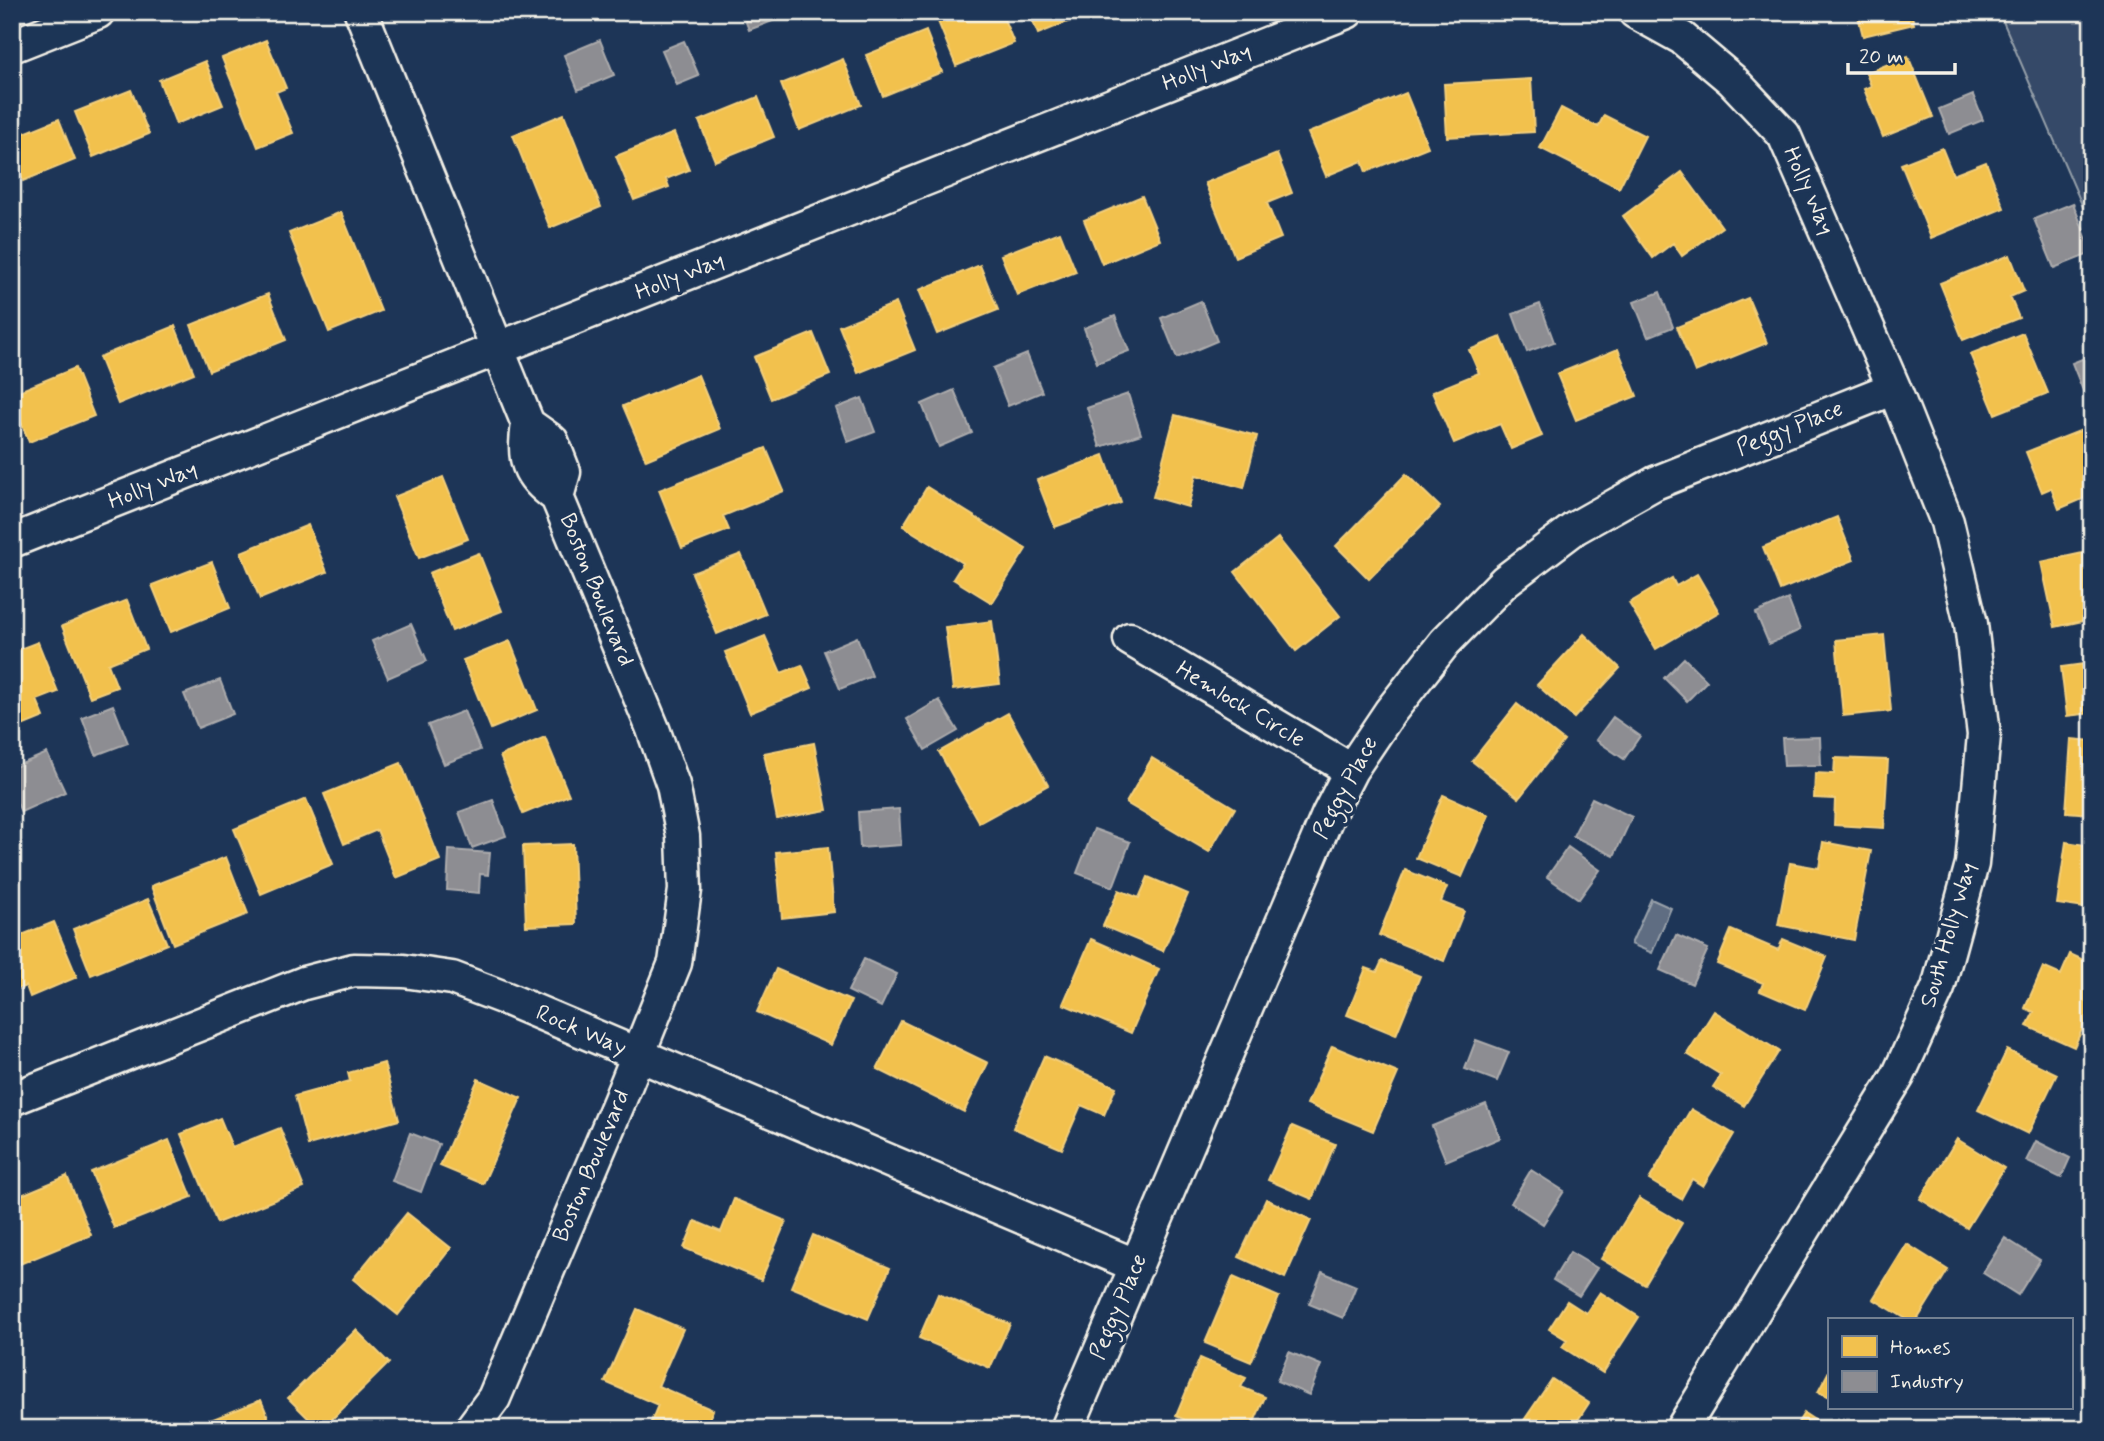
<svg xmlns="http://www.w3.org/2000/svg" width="2104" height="1441" font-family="Mynerve,sans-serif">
	<rect width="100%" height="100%" fill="#1d3557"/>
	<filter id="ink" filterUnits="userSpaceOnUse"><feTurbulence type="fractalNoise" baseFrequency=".0143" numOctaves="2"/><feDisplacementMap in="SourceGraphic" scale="14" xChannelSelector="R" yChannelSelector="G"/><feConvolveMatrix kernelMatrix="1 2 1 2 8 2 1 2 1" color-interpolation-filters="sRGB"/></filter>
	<g filter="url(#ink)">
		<!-- green -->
		<path fill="#354a67" stroke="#949ea8" stroke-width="2" d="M 1999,12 L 2092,12 L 2092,228 Z"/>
		<!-- water -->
		<path fill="#5e6d82" stroke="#9aa2ab" stroke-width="2" d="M 1651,899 L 1671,908 L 1652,953 L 1631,944 Z"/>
		<!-- homes -->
		<path fill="#f2c14e" stroke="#f3cf7c" stroke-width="2" d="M 953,12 L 1001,12 L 1014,43 L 956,66 L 937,19 Z
			M 1029,12 L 1092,12 L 1038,34 Z
			M 1857,12 L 1911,12 L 1914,24 L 1863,36 Z
			M 926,31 L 942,72 L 883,96 L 866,55 Z
			M 266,40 L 286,88 L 276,92 L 293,133 L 258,147 L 222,58 Z
			M 1908,56 L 1933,117 L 1883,137 L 1864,89 L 1871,86 L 1866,73 Z
			M 843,59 L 861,105 L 799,130 L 781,84 Z
			M 205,61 L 223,105 L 176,124 L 159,80 Z
			M 1531,79 L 1534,132 L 1447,137 L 1444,84 Z
			M 131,90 L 149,134 L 93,157 L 75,112 Z
			M 1406,93 L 1428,147 L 1366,172 L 1362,161 L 1326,176 L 1308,133 Z
			M 758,97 L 774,137 L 715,161 L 699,121 Z
			M 1561,108 L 1598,127 L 1604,115 L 1645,136 L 1619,188 L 1540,148 Z
			M 564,114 L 601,207 L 550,228 L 513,135 Z
			M 59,119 L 75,160 L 23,181 L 12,154 L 12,138 Z
			M 674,133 L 689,170 L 666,179 L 669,187 L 634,200 L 616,156 Z
			M 1942,148 L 1953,175 L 1986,162 L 2004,208 L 1931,238 L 1901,164 Z
			M 1277,154 L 1292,193 L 1267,203 L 1281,238 L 1235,257 L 1205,183 Z
			M 1682,172 L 1722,227 L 1682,256 L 1673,243 L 1653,258 L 1623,216 Z
			M 1142,196 L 1160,240 L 1102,264 L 1084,220 Z
			M 341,212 L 381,311 L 329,332 L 289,233 Z
			M 1060,232 L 1076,272 L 1017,295 L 1001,255 Z
			M 2010,255 L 2024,291 L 2010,297 L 2019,318 L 1963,340 L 1940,283 Z
			M 980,265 L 998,310 L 937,334 L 919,290 Z
			M 268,294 L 286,340 L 209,371 L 191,325 Z
			M 1748,298 L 1767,343 L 1695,372 L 1677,327 Z
			M 896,303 L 915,350 L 858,373 L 839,326 Z
			M 175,326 L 194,373 L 118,404 L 99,357 Z
			M 813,333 L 830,375 L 771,399 L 754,357 Z
			M 2023,333 L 2048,393 L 1995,414 L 1970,354 Z
			M 1501,337 L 1542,436 L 1511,449 L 1500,424 L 1454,443 L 1432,392 L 1479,373 L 1469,350 Z
			M 1618,349 L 1637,396 L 1576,420 L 1557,374 Z
			M 75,368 L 94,416 L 29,442 L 12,400 L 12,394 Z
			M 698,375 L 720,429 L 646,460 L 623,406 Z
			M 1175,415 L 1257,436 L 1244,488 L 1196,475 L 1188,507 L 1153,497 Z
			M 2087,428 L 2092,438 L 2092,495 L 2059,509 L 2051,488 L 2042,492 L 2026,452 Z
			M 766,448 L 784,491 L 723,516 L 729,530 L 682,548 L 659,490 Z
			M 1104,455 L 1121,503 L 1055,527 L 1037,480 Z
			M 1406,474 L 1440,507 L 1369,579 L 1336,546 Z
			M 443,477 L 468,539 L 419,558 L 394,497 Z
			M 927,487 L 1026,549 L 992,603 L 953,579 L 963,563 L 903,526 Z
			M 1837,517 L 1854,560 L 1780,590 L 1763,547 Z
			M 308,525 L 327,572 L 260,599 L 241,552 Z
			M 1278,538 L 1340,616 L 1296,651 L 1235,572 Z
			M 2092,551 L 2092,619 L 2055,627 L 2041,562 Z
			M 479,553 L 502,611 L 452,631 L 429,573 Z
			M 741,554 L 766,614 L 717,634 L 692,573 Z
			M 212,562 L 230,608 L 171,632 L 152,585 Z
			M 1697,574 L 1719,612 L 1656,649 L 1629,603 L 1672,578 L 1676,586 Z
			M 127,600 L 146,649 L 108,664 L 117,687 L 90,697 L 62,626 Z
			M 992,621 L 1000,684 L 953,690 L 945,627 Z
			M 1584,634 L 1620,668 L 1574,718 L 1537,685 Z
			M 1884,635 L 1891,711 L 1843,716 L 1836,640 Z
			M 765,636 L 781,673 L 802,665 L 812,688 L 750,713 L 725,652 Z
			M 510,641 L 537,710 L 491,729 L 463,660 Z
			M 38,642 L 58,692 L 37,700 L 44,717 L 12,730 L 12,652 Z
			M 2092,663 L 2092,713 L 2067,716 L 2061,667 Z
			M 1517,704 L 1564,741 L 1519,798 L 1472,761 Z
			M 1008,713 L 1048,785 L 979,823 L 939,752 Z
			M 545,737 L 569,795 L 523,814 L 500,756 Z
			M 2071,739 L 2092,741 L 2092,814 L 2066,812 Z
			M 814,743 L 827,810 L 777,819 L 764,753 Z
			M 1152,758 L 1235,808 L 1209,852 L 1126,803 Z
			M 1835,758 L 1888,760 L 1884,828 L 1834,825 L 1835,799 L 1814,798 L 1815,773 L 1834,774 Z
			M 401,763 L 440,860 L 396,878 L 377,830 L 344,844 L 324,794 Z
			M 1443,795 L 1489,815 L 1462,877 L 1416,858 Z
			M 306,799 L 333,864 L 261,894 L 234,829 Z
			M 1823,842 L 1871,851 L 1854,940 L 1778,925 L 1790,863 L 1819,868 Z
			M 2066,842 L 2092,846 L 2092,909 L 2057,904 Z
			M 573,844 L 576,924 L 526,926 L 523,846 Z
			M 828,847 L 834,912 L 782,918 L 776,852 Z
			M 226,857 L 248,914 L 173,944 L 151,886 Z
			M 1405,870 L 1447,887 L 1441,902 L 1464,911 L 1444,961 L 1379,935 Z
			M 1148,877 L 1188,894 L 1163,951 L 1103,926 L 1119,890 L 1139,898 Z
			M 148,899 L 167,944 L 91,975 L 73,929 Z
			M 54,922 L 77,977 L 30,997 L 26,986 L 12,991 L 12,939 Z
			M 1731,930 L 1778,950 L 1783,939 L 1827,957 L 1805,1010 L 1760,991 L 1763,983 L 1717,964 Z
			M 1091,939 L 1159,969 L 1131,1033 L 1063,1004 Z
			M 2070,954 L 2092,964 L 2092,1008 L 2074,1047 L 2027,1026 L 2034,1012 L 2025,1008 L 2043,967 L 2061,975 Z
			M 1382,961 L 1420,976 L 1396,1035 L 1347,1015 L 1366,968 L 1377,972 Z
			M 776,969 L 851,1001 L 831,1045 L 757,1012 Z
			M 1714,1011 L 1779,1051 L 1744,1106 L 1713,1087 L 1721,1075 L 1687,1054 Z
			M 901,1021 L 988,1063 L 964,1112 L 877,1069 Z
			M 1332,1046 L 1398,1073 L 1373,1131 L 1307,1104 Z
			M 2007,1050 L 2057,1074 L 2028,1134 L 1978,1110 Z
			M 1044,1056 L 1116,1087 L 1104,1115 L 1081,1105 L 1062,1149 L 1013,1128 Z
			M 384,1063 L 399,1120 L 308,1145 L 295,1096 L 350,1081 L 348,1073 Z
			M 478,1079 L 521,1098 L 483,1184 L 440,1166 Z
			M 1691,1109 L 1734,1134 L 1703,1186 L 1692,1179 L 1681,1199 L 1649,1180 Z
			M 220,1118 L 232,1147 L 280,1128 L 304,1188 L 217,1223 L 181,1134 Z
			M 1292,1126 L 1335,1144 L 1312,1199 L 1268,1180 Z
			M 1957,1139 L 2004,1168 L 1967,1228 L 1920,1199 Z
			M 169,1140 L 192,1197 L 114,1228 L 91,1172 Z
			M 67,1176 L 91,1235 L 15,1266 L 12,1259 L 12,1199 Z
			M 1639,1198 L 1682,1223 L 1645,1285 L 1601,1259 Z
			M 734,1199 L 786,1221 L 761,1280 L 684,1248 L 695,1221 L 721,1232 Z
			M 1266,1199 L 1311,1220 L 1285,1278 L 1239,1257 Z
			M 407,1213 L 451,1248 L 398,1315 L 353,1279 Z
			M 813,1235 L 890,1268 L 868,1319 L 791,1287 Z
			M 1907,1244 L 1948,1270 L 1917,1320 L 1908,1320 L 1873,1299 Z
			M 1233,1277 L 1279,1297 L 1251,1362 L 1205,1343 Z
			M 1600,1292 L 1639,1317 L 1603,1373 L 1562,1347 L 1567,1340 L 1549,1329 L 1567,1301 L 1586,1313 Z
			M 938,1294 L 1010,1324 L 990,1368 L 919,1338 Z
			M 637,1309 L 683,1329 L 658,1386 L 713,1410 L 705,1429 L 654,1429 L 649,1427 L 658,1405 L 605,1382 Z
			M 356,1330 L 389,1363 L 322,1429 L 319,1429 L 288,1398 Z
			M 1200,1358 L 1246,1378 L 1241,1387 L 1265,1397 L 1251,1429 L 1205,1429 L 1176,1416 Z
			M 1829,1371 L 1829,1397 L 1818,1392 Z
			M 1552,1379 L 1589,1403 L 1572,1429 L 1518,1429 Z
			M 261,1400 L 273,1429 L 188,1429 Z
			M 1804,1413 L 1828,1429 L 1794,1429 Z"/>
		<!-- industry -->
		<path fill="#8d8d92" stroke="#acabac" stroke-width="2" d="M 742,12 L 787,12 L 788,15 L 749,30 Z
			M 600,40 L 614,75 L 578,90 L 564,55 Z
			M 684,41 L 699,76 L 677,85 L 662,50 Z
			M 1973,95 L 1983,120 L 1949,134 L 1939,109 Z
			M 2073,203 L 2092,253 L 2054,268 L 2034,219 Z
			M 1660,292 L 1673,327 L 1648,337 L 1634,302 Z
			M 1201,301 L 1217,341 L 1177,358 L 1161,318 Z
			M 1540,304 L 1554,342 L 1527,352 L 1513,314 Z
			M 1115,316 L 1129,351 L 1097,363 L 1084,328 Z
			M 1027,354 L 1042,392 L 1008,406 L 993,368 Z
			M 2092,355 L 2092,396 L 2086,398 L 2072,363 Z
			M 954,390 L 972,433 L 939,447 L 922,404 Z
			M 1128,394 L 1141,434 L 1100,447 L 1087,408 Z
			M 862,398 L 875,432 L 848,442 L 836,408 Z
			M 1788,599 L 1800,630 L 1769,644 L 1756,613 Z
			M 411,624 L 427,661 L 388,678 L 372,641 Z
			M 857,637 L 872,676 L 840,689 L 824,651 Z
			M 1684,658 L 1707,681 L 1687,701 L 1664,678 Z
			M 220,680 L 233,714 L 198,728 L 184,694 Z
			M 939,700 L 958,731 L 925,750 L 907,719 Z
			M 113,705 L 128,743 L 96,755 L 82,717 Z
			M 464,711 L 480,750 L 444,764 L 428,725 Z
			M 1613,717 L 1640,736 L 1624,759 L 1596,740 Z
			M 1820,737 L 1821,765 L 1784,766 L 1782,738 Z
			M 47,753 L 65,792 L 21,812 L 12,792 L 12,768 Z
			M 1592,798 L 1632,817 L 1614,856 L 1573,836 Z
			M 493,800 L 506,836 L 472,848 L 459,812 Z
			M 899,809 L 901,845 L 860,848 L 858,812 Z
			M 1094,829 L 1130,842 L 1113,887 L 1077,873 Z
			M 1568,847 L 1600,870 L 1579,899 L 1547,877 Z
			M 449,850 L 490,853 L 488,875 L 480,874 L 479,893 L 447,890 Z
			M 1676,935 L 1708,949 L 1692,984 L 1660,970 Z
			M 864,959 L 897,974 L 881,1007 L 848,991 Z
			M 1476,1040 L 1509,1052 L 1497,1081 L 1465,1069 Z
			M 1486,1104 L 1500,1138 L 1446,1161 L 1432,1126 Z
			M 410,1133 L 439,1144 L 421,1192 L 392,1181 Z
			M 2036,1141 L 2070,1158 L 2061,1178 L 2026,1161 Z
			M 1531,1170 L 1564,1191 L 1543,1224 L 1511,1203 Z
			M 2005,1238 L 2040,1260 L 2018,1295 L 1983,1273 Z
			M 1570,1252 L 1597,1268 L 1579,1296 L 1553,1280 Z
			M 1322,1272 L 1356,1286 L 1343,1318 L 1309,1304 Z
			M 1289,1352 L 1321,1365 L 1309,1395 L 1277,1381 Z"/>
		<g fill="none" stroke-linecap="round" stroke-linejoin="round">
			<defs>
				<path id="street" d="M 361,12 L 528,424 C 523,461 526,474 557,497 L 564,472 L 552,441 L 528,424
					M 1635,12 L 1682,38 L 1732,80 L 1784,135 L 1894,388 L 1947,522 L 1971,624 L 1984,735 L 1972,864 L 1938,988 L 1898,1076 L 1682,1429
					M 12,46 L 98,12
					M 12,541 L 1347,12
					M 1130,639 L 1351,770
					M 12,1099 L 304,983 L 354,970 L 404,971 L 452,978 L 507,999 L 1137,1266
					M 471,1429 L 494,1398 L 619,1102 L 675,963 L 685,890 L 683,836 L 673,785 L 653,729 L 557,497
					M 1067,1429 L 1328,815 L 1351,770 L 1390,712 L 1445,642 L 1505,581 L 1575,528 L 1655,483 L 1894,388"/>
			</defs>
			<!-- street casing -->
			<use href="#street" stroke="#f4f1e8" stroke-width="37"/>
			<!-- street -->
			<use href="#street" stroke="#1d3557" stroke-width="32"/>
		</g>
	</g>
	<g text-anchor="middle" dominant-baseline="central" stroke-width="7" stroke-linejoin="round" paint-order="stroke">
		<!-- street labels -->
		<g font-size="23" fill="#f4f1e8" stroke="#1d3557">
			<text transform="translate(1207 68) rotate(-22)">Holly Way</text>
			<text transform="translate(1808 191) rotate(66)">Holly Way</text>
			<text transform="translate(680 277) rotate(-22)">Holly Way</text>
			<text transform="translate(1790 429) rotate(-22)">Peggy Place</text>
			<text transform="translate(153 486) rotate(-22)">Holly Way</text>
			<text transform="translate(596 590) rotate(68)">Boston Boulevard</text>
			<text transform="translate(1240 705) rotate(31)">Hemlock Circle</text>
			<text transform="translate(1346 788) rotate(-62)">Peggy Place</text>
			<text transform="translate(1949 935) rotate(-74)">South Holly Way</text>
			<text transform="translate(581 1031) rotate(23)">Rock Way</text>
			<text transform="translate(592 1166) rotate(-67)">Boston Boulevard</text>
			<text transform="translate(1119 1307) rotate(-67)">Peggy Place</text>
		</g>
	</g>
	<!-- margin -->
	<rect width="2104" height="1441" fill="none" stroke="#1d3557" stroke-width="42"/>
	<rect x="21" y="21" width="2062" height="1399" fill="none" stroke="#f4f1e8" stroke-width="2.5" filter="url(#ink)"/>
	<!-- legend -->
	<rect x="1828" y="1318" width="245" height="91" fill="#1d3557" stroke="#738091" stroke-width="2"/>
	<rect x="1842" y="1336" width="35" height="21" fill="#f2c14e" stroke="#738091" stroke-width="2"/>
	<text x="1890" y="1354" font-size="21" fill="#f4f1e8">Homes</text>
	<rect x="1842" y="1371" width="35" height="21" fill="#8d8d92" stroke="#738091" stroke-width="2"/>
	<text x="1890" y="1388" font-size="21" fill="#f4f1e8">Industry</text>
	<!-- scale -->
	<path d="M1848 63v10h107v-10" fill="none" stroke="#f4f1e8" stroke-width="3.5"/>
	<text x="1859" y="63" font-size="21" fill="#f4f1e8" stroke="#1d3557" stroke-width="5" paint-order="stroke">20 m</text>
</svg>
